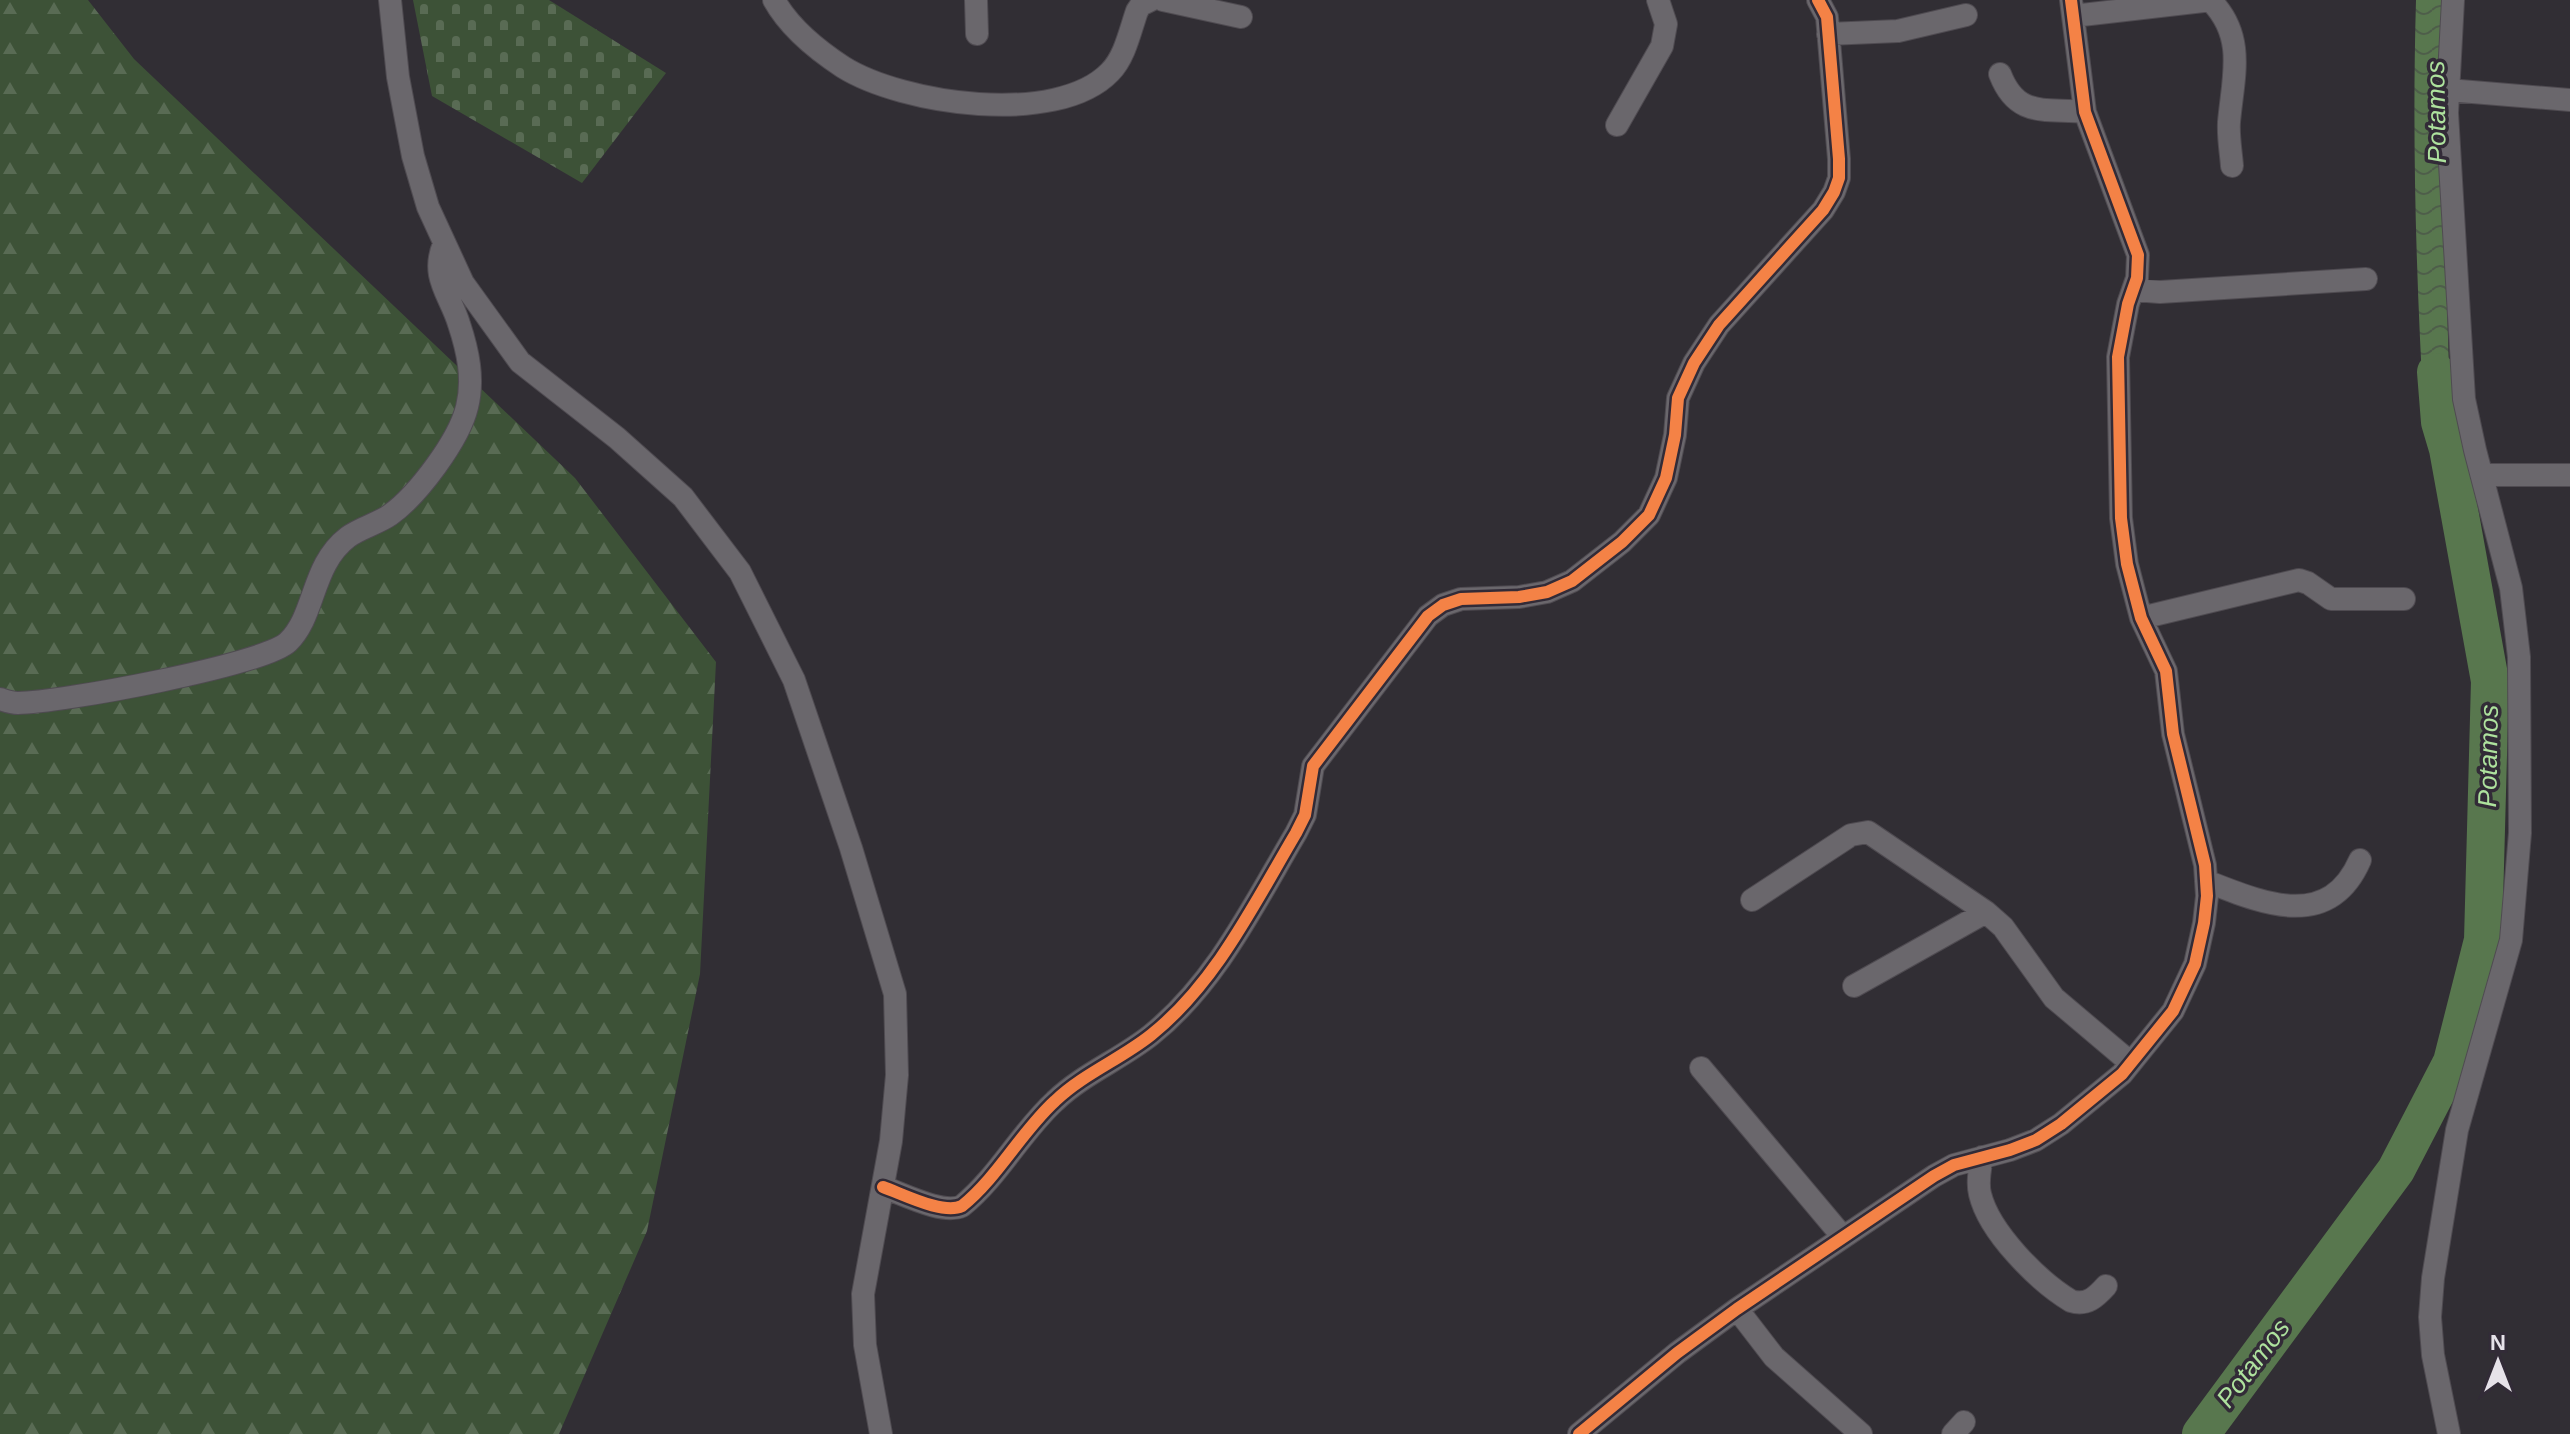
<svg xmlns="http://www.w3.org/2000/svg" width="2570" height="1434" font-family="Arial,sans-serif">
	<defs>
		<pattern id="forest-firs" width="22" height="20" patternUnits="userSpaceOnUse" patternTransform="scale(2)"><rect width="22" height="20" fill="#3d5237"/><path d="M5 1l3.5 6h-7zM16 11l3.5 6h-7z" fill="#596b54"/></pattern>
		<pattern id="cemetery-stones" width="16" height="16" patternUnits="userSpaceOnUse" patternTransform="scale(2)"><rect width="16" height="16" fill="#3d5237"/><path d="M2 7V4a2 2 0 0 1 4 0v3zM10 15v-3a2 2 0 0 1 4 0v3z" fill="#596b54"/></pattern>
		<pattern id="water-waves" width="16" height="10" patternUnits="userSpaceOnUse" patternTransform="scale(2)"><rect width="16" height="10" fill="#58774e"/><path d="M0 5q4-4 8 0t8 0" fill="none" stroke="#4e5e4a"/></pattern>
	</defs>
	<rect width="100%" height="100%" fill="#312e34"/>
	<!-- forest -->
	<path fill="url(#forest-firs)" d="M 0,0 L 88,0 L 134,59 L 575,478 L 716,662 L 700,974 L 647,1231 L 559,1434 L 0,1434 Z"/>
	<!-- cemetery -->
	<path fill="url(#cemetery-stones)" d="M 413,0 L 549,0 L 666,73 L 582,183 L 432,96 Z"/>
	<!-- water -->
	<path fill="url(#water-waves)" d="M 2416,0 L 2445,0 L 2440,85 L 2450,400 L 2440,422 L 2424,415 C 2416,277 2412,138 2416,0 Z"/>
	<g fill="none" stroke-linecap="round" stroke-linejoin="round">
		<!-- river -->
		<path stroke="#58774e" stroke-width="38" d="M 2201,1434 L 2396,1170 L 2452,1062 L 2483,940 L 2490,681 L 2448,449 L 2440,422 L 2436,372"/>
		<defs>
			<path id="minor" d="M 390,0 L 398,77 L 413,156 L 428,207 L 463,283 L 520,362 L 617,438 L 683,497 L 740,572 L 794,680 L 851,848 L 895,994 L 897,1075 L 891,1141 L 863,1294 L 865,1345 L 881,1434
				M 774,0 C 789,27 817,50 843,67 C 902,104 1057,127 1110,72 C 1125,57 1130,31 1137,11 L 1141,5 L 1151,0
				M 976,0 L 977,34
				M 1163,0 L 1241,17
				M 2212,2 C 2246,38 2233,77 2229,122 C 2228,137 2231,152 2232,166
				M 2073,16 L 2212,0
				M 1828,34 L 1898,31 L 1966,15
				M 2000,74 C 2017,118 2044,108 2085,112
				M 2448,90 L 2570,100
				M 1617,125 L 1662,46 L 1666,24 L 1658,0
				M 2134,290 L 2160,292 L 2366,279
				M 2482,475 L 2570,475
				M 2141,618 L 2299,580 L 2308,583 L 2331,599 L 2404,599
				M 0,699 C 6,701 11,703 18,703 C 58,703 264,665 288,642 C 316,615 311,565 348,537 C 360,528 377,524 390,515 C 418,495 459,440 467,407 C 474,379 468,351 459,324 C 450,294 430,277 444,244
				M 2206,881 C 2260,902 2328,933 2360,860
				M 1752,900 L 1851,835 L 1868,832 L 1986,912 L 2003,927 L 2054,998 L 2131,1063
				M 1854,986 L 1986,912
				M 1701,1068 L 1843,1237
				M 1982,1157 C 1980,1169 1977,1182 1980,1194 C 1989,1232 2038,1281 2071,1301 C 2087,1306 2096,1297 2106,1286
				M 883,1187 C 903,1194 943,1215 962,1206 C 998,1177 1021,1132 1055,1101 C 1083,1074 1121,1059 1151,1035 C 1216,983 1254,904 1296,833 L 1305,815 L 1313,766 L 1428,616 L 1443,605 L 1461,599 L 1519,597 L 1547,592 L 1572,581 L 1622,542 L 1649,515 L 1666,478 L 1675,435 L 1678,398 L 1694,363 L 1719,325 L 1823,210 L 1834,192 L 1839,178 L 1839,159 L 1827,17 L 1818,0
				M 1737,1309 L 1774,1357 L 1861,1434
				M 1579,1434 L 1677,1353 L 1737,1309 L 1934,1176 L 1954,1165 L 2010,1150 L 2036,1140 L 2061,1124 L 2122,1074 L 2173,1011 L 2195,964 L 2204,923 L 2207,896 L 2205,865 L 2173,734 L 2166,671 L 2141,618 L 2127,564 L 2121,518 L 2118,357 L 2128,304 L 2137,278 L 2138,255 L 2085,112 L 2071,0
				M 1953,1434 L 1964,1422
				M 2449,1434 L 2433,1355 L 2430,1317 L 2433,1278 L 2457,1130 L 2511,940 L 2520,833 L 2519,657 L 2511,588 L 2475,450 L 2464,399 L 2447,113 L 2453,0"/>
		</defs>
		<!-- minor casing -->
		<use href="#minor" stroke="#4f4b51" stroke-width="24"/>
		<!-- minor -->
		<use href="#minor" stroke="#6a676c" stroke-width="22"/>
		<defs>
			<path id="cycleway" d="M 883,1187 C 903,1194 943,1215 962,1206 C 998,1177 1021,1132 1055,1101 C 1083,1074 1121,1059 1151,1035 C 1216,983 1254,904 1296,833 L 1305,815 L 1313,766 L 1428,616 L 1443,605 L 1461,599 L 1519,597 L 1547,592 L 1572,581 L 1622,542 L 1649,515 L 1666,478 L 1675,435 L 1678,398 L 1694,363 L 1719,325 L 1823,210 L 1834,192 L 1839,178 L 1839,159 L 1827,17 L 1818,0
				M 1579,1434 L 1677,1353 L 1737,1309 L 1934,1176 L 1954,1165 L 2010,1150 L 2036,1140 L 2061,1124 L 2122,1074 L 2173,1011 L 2195,964 L 2204,923 L 2207,896 L 2205,865 L 2173,734 L 2166,671 L 2141,618 L 2127,564 L 2121,518 L 2118,357 L 2128,304 L 2137,278 L 2138,255 L 2085,112 L 2071,0"/>
		</defs>
		<!-- cycleway casing -->
		<use href="#cycleway" stroke="#322b37" stroke-width="17"/>
		<!-- cycleway -->
		<use href="#cycleway" stroke="#f48246" stroke-width="12"/>
	</g>
	<g text-anchor="middle" dominant-baseline="central" stroke-width="7" stroke-linejoin="round" paint-order="stroke">
		<!-- water labels -->
		<g font-size="26" font-style="italic" fill="#aee29e" stroke="#322b37">
			<text transform="translate(2436 112) rotate(-91)">Potamos</text>
			<text transform="translate(2488 756) rotate(-89)">Potamos</text>
			<text transform="translate(2253 1363) rotate(-53)">Potamos</text>
		</g>
	</g>
	<!-- north arrow -->
	<g transform="translate(2498 1362)" stroke="#322b37" stroke-width="6" paint-order="stroke">
	<path d="M0-6L14 30L0 20L-14 30Z" fill="#e6e2e9"/>
	<text y="-12" font-size="22" font-weight="bold" text-anchor="middle" fill="#e6e2e9">N</text>
	</g>
</svg>
